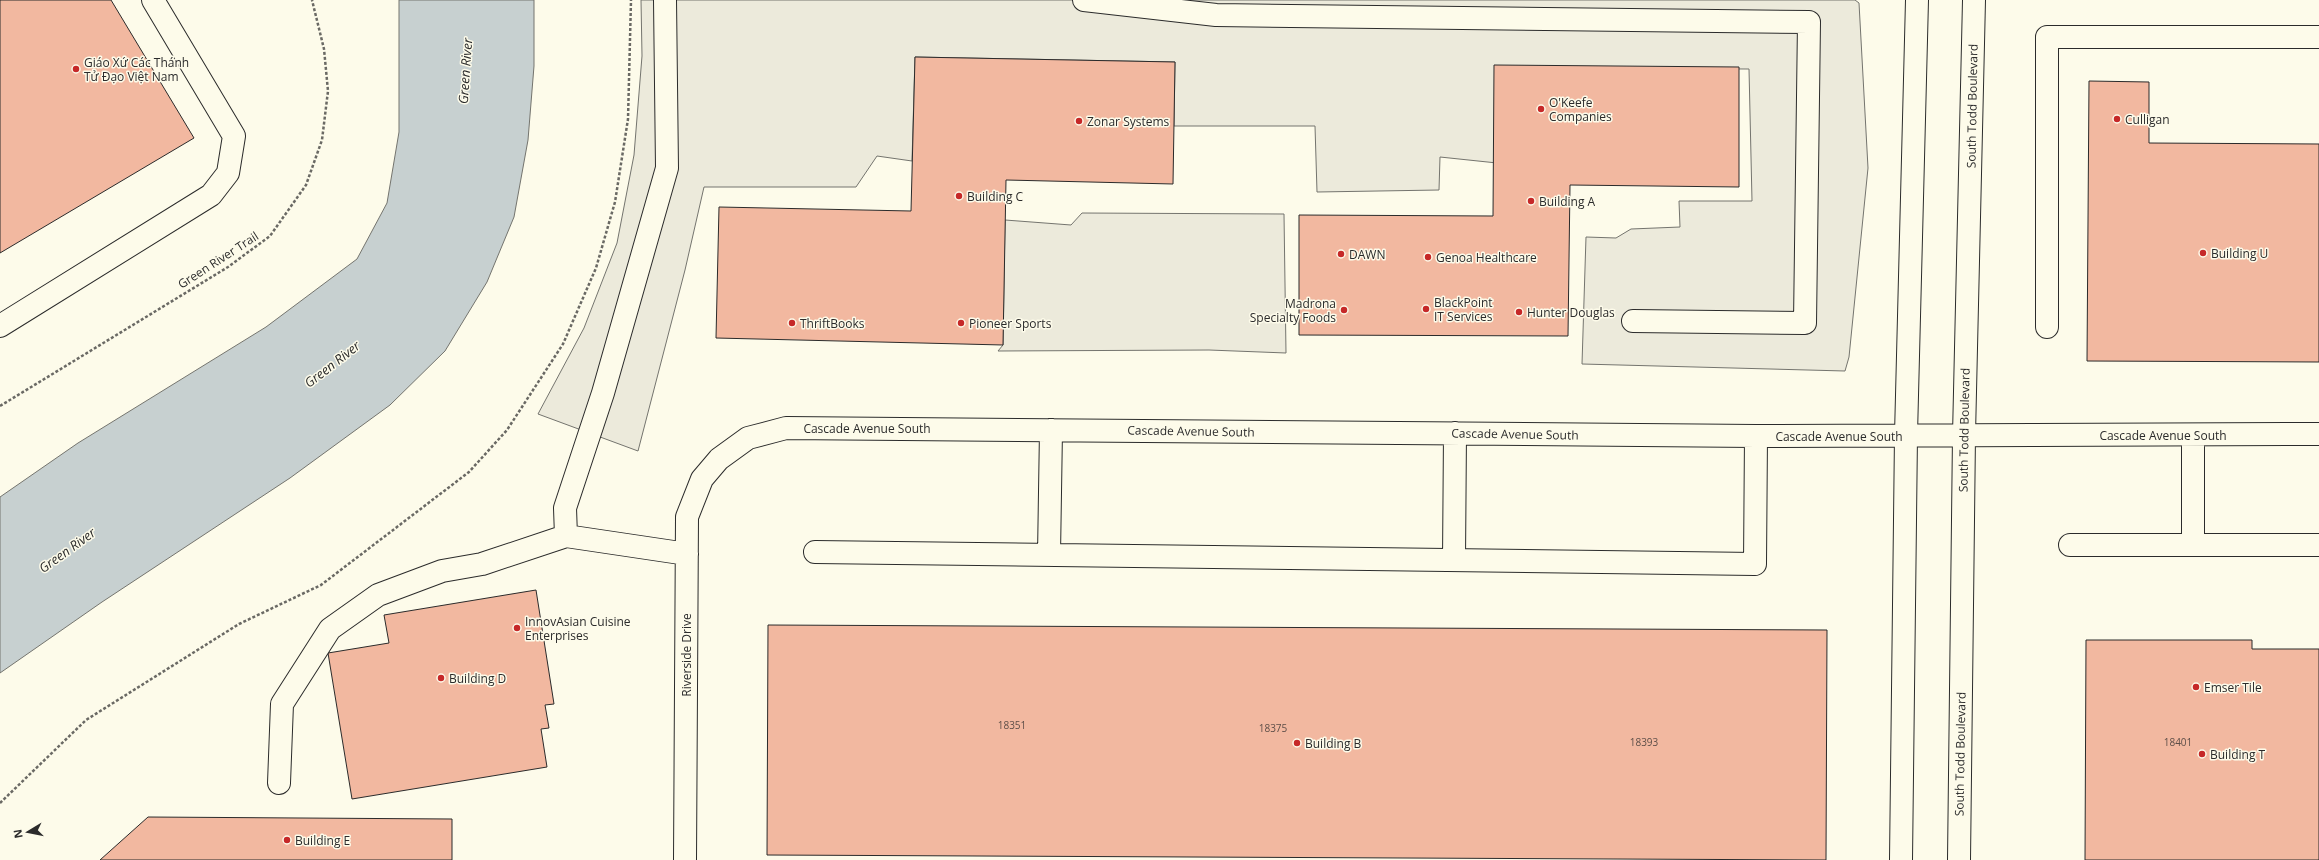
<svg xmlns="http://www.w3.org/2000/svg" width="2319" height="860" font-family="'Open Sans',sans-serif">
	<rect width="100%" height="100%" fill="#fdfbea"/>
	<!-- parking -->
	<path fill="#eceadb" stroke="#74746e" d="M 641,0 L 1855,0 L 1859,3 L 1868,168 L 1849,357 L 1845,371 L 1582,364 L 1586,237 L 1616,238 L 1631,229 L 1680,227 L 1679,201 L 1752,201 L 1749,69 L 1497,68 L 1497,163 L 1440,157 L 1439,190 L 1317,192 L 1315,126 L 1174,126 L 1175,62 L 915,57 L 912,161 L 877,156 L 856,187 L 704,187 L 685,270 L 638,451 L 538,414 L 584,328 L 617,243 L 634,155 L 642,56 Z
		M 1082,213 L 1284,214 L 1286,353 L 1209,350 L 998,351 L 1003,345 L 1005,220 L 1071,225 Z"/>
	<!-- water -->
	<path fill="#c7d0d0" stroke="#74746e" d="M 399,0 L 534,0 L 534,66 L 528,140 L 514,217 L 487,282 L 445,351 L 390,405 L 290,478 L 102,602 L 0,673 L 0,497 L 78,443 L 266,327 L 357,259 L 387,203 L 399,132 Z"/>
	<!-- building -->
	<path fill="#f2b8a0" stroke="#2b2b2b" d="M 0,0 L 111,0 L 194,138 L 0,253 Z
		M 915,57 L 1175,62 L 1173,184 L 1006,180 L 1003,345 L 716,338 L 719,207 L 911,211 Z
		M 1494,65 L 1739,67 L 1739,187 L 1570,185 L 1568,336 L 1299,335 L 1299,215 L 1493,216 Z
		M 2089,81 L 2149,82 L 2149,143 L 2319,144 L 2319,362 L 2087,361 Z
		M 536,590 L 554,704 L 545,705 L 549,728 L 541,729 L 547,767 L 352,799 L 328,653 L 389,643 L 384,615 Z
		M 768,625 L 1827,630 L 1826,860 L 767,855 Z
		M 2086,640 L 2252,640 L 2252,649 L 2319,649 L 2319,860 L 2085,860 Z
		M 148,817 L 452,819 L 452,860 L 100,860 Z"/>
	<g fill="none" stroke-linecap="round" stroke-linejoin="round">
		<defs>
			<path id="minor" d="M 665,0 L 667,168 L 603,393 L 565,508 L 566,536 L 687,554
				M 1084,0 L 1216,15 L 1809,22 L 1805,323 L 1633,321
				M 0,326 L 211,195 L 228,173 L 234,136 L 153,0
				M 2047,327 L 2047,37 L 2319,37
				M 2193,435 L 2193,545
				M 2070,545 L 2319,545
				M 815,552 L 1755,564 L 1756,436
				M 1049,555 L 1051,430
				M 1454,560 L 1455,433
				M 279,783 L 282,704 L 330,629 L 378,595 L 442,571 L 482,564 L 566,536
				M 685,860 L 687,517 L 702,479 L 719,459 L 748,438 L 786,428 L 1756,436 L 2319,434
				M 1901,860 L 1906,435 L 1917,0
				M 1959,860 L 1964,435 L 1974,0"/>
		</defs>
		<!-- minor casing -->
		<use href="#minor" stroke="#2b2b2b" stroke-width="24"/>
		<!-- path -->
		<path stroke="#6a6964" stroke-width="2.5" stroke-dasharray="3 2" stroke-linecap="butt" d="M 0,406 L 228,267 L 270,236 L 306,185 L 322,140 L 328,91 L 324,49 L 312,0
			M 0,803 L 86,720 L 239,624 L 321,585 L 469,472 L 507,430 L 563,344 L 596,268 L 615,202 L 628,119 L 631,0"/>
		<!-- minor -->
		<use href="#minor" stroke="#fdfbea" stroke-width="22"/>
	</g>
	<!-- markers -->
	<g fill="#c62828" stroke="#fdfbea" stroke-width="1.5">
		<circle cx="76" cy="69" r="4"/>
		<circle cx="1541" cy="109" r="4"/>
		<circle cx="2117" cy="119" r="4"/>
		<circle cx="1079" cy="121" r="4"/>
		<circle cx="959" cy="196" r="4"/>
		<circle cx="1531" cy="201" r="4"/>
		<circle cx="2203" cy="253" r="4"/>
		<circle cx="1341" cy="254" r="4"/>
		<circle cx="1428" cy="257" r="4"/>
		<circle cx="1426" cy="309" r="4"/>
		<circle cx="1344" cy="310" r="4"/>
		<circle cx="1519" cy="312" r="4"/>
		<circle cx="792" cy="323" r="4"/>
		<circle cx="961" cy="323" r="4"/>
		<circle cx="517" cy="628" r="4"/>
		<circle cx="441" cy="678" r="4"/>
		<circle cx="2196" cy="687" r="4"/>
		<circle cx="1297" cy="743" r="4"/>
		<circle cx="2202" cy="754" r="4"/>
		<circle cx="287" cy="840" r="4"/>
	</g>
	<g text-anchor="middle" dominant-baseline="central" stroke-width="3" stroke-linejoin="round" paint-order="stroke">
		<!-- number labels -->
		<g font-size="10" fill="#5d4e48">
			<text x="1012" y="725">18351</text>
			<text x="1273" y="728">18375</text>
			<text x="1644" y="742">18393</text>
			<text x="2178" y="742">18401</text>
		</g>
		<!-- poi labels -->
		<g font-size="12" fill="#2b2b2b" stroke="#fdfbea" text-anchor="start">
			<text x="84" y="62">Giáo Xứ Các Thánh<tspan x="84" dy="14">Tử Đạo Việt Nam</tspan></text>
			<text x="1549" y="102">O'Keefe<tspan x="1549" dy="14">Companies</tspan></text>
			<text x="2125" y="119">Culligan</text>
			<text x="1087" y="121">Zonar Systems</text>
			<text x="967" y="196">Building C</text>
			<text x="1539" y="201">Building A</text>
			<text x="2211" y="253">Building U</text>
			<text x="1349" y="254">DAWN</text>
			<text x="1436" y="257">Genoa Healthcare</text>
			<text x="1434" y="302">BlackPoint<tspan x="1434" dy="14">IT Services</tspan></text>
			<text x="1336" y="303" text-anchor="end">Madrona<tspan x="1336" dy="14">Specialty Foods</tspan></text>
			<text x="1527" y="312">Hunter Douglas</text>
			<text x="800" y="323">ThriftBooks</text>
			<text x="969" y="323">Pioneer Sports</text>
			<text x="525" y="621">InnovAsian Cuisine<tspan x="525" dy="14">Enterprises</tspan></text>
			<text x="449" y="678">Building D</text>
			<text x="2204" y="687">Emser Tile</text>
			<text x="1305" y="743">Building B</text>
			<text x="2210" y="754">Building T</text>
			<text x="295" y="840">Building E</text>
		</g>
		<!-- street labels -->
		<g font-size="12" fill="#2b2b2b" stroke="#fdfbea">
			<text transform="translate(1972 106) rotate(-89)">South Todd Boulevard</text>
			<text transform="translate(218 260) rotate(-33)">Green River Trail</text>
			<text x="867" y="428">Cascade Avenue South</text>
			<text transform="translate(1964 430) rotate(-89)">South Todd Boulevard</text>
			<text transform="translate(1191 431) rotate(1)">Cascade Avenue South</text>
			<text transform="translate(1515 434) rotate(1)">Cascade Avenue South</text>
			<text x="2163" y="435">Cascade Avenue South</text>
			<text x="1839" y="436">Cascade Avenue South</text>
			<text transform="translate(686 655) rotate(-90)">Riverside Drive</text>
			<text transform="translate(1960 754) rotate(-89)">South Todd Boulevard</text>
		</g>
		<!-- water labels -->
		<g font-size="13" font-style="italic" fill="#2b2b2b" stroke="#fdfbea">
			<text transform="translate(465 71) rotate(-86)">Green River</text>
			<text transform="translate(332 364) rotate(-38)">Green River</text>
			<text transform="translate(67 550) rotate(-36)">Green River</text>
		</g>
	</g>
	<!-- north arrow -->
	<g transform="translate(28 832) rotate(260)" stroke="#fdfbea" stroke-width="3" paint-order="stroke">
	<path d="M0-3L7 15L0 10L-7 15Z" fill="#2b2b2b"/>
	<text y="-6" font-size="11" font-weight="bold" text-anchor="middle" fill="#2b2b2b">N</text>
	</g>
</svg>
